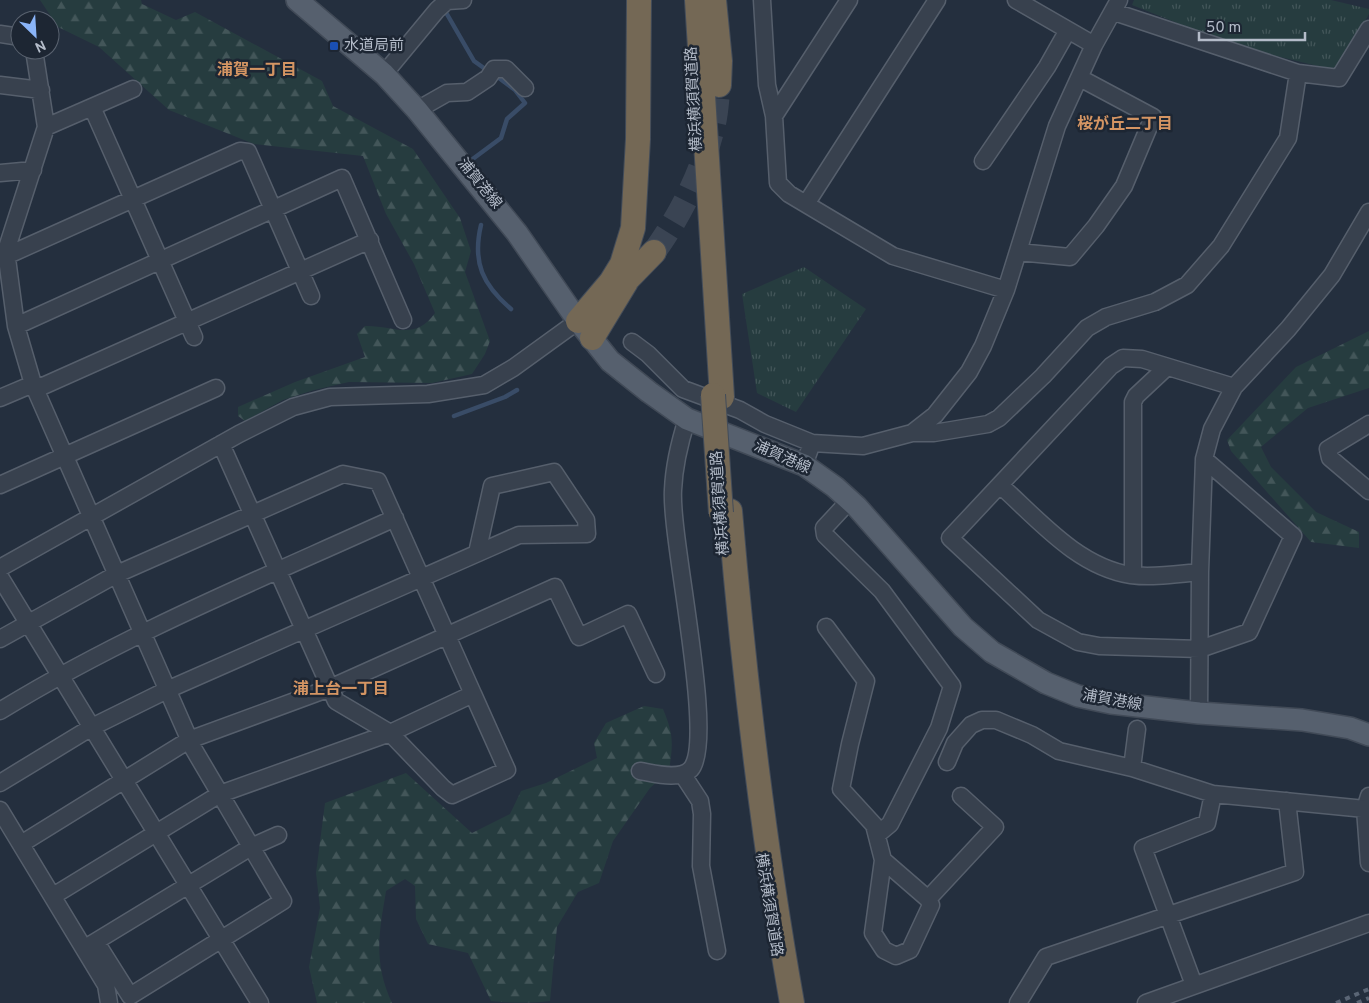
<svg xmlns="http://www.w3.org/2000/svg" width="1369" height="1003" font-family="Overpass,'Noto Sans JP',sans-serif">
	<defs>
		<pattern id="forest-firs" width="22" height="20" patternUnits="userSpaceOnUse" patternTransform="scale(1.25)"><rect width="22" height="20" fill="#263c3f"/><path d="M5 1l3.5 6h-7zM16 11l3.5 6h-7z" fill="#435659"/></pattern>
		<pattern id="park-tufts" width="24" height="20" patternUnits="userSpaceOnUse" patternTransform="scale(1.25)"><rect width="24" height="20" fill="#263c3f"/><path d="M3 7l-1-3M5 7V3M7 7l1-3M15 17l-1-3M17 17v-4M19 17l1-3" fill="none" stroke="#435659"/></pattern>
	</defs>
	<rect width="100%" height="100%" fill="#242f3e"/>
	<!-- forest -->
	<path fill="url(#forest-firs)" d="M 40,0 L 141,0 L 142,4 L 176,20 L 195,12 L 322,81 L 333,106 L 413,149 L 460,218 L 471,251 L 465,272 L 490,341 L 485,354 L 472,374 L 432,383 L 349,382 L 314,390 L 283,400 L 245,421 L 238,416 L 238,407 L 295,382 L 365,357 L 357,334 L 365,326 C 393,325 415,342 435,313 L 414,264 L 386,214 L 363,156 L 254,144 L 169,110 L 99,47 L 58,27 Z
		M 1369,331 L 1369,388 L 1308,408 L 1261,447 L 1271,467 L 1316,512 L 1359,532 L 1359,548 L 1311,542 L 1231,451 L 1227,440 L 1296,367 Z
		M 644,706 L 663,709 C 674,735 673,744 669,771 L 650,788 L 613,841 L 599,883 L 578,892 L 557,927 L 550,1001 C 534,1003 507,1003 491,1001 L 468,953 L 428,944 L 416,919 L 415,886 L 405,879 L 386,891 C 379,934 373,961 392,1003 L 317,1003 L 309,967 L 320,908 L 316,873 L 325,803 L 406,773 L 472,833 L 510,814 L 521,791 L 546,783 L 597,758 L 594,743 L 606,723 Z"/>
	<!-- park -->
	<path fill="url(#park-tufts)" d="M 1134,0 L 1331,0 L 1369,9 L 1369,14 L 1340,66 L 1330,69 L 1235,46 L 1132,5 Z
		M 804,267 L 866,309 L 796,412 L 757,393 L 742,294 Z"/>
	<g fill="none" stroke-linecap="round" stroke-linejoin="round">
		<!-- stream -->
		<path stroke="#394c67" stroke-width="4.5" d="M 444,9 L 474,61 L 488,71
			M 470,161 L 501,138 L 507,119 L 525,103 L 515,90 L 495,75
			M 481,225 C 472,263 483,285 511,309
			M 454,416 L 505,397 L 517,390"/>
		<!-- highway-tunnel -->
		<path stroke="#3a4453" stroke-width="24" stroke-dasharray="24 12" stroke-linecap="butt" d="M 654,252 C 681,215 704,168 714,123 C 717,111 717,97 719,85"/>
		<defs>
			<path id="minor" d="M 762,0 L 767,85 L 774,116 L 778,183 L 789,194 L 893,256 L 1006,290
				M 1016,0 L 1094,45
				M 1114,12 L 1298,73 L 1339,78 L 1369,29
				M 0,34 L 20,37
				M 34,50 L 46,127 L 6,251 L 16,326 L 33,384 L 193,748 L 283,901 L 130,996 L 96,942
				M 384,74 L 437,10 L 447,1 L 463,0
				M 0,85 L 41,90
				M 92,107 L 194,337
				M 417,110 L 447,93 L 467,92 L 488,78 L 494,69 L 506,69 L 525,88
				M 774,116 L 849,0
				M 46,127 L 133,89
				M 983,161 L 1047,67 L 1068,30
				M 0,173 L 33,170
				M 806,204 L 937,0
				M 1018,252 L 1070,257 L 1096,226 L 1124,186 L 1153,117 L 1080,78
				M 6,256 L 240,151 L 248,152 L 311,296
				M 16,326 L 342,178 L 403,320
				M 632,342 L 648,354 L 683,389 L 740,410 L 765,424 L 812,443
				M 0,398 L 33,384 L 43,386 L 370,240
				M 1369,424 L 1328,449 L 1330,458 L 1369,491
				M 912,433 L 934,433 L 988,424 L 999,418 L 1043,376 L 1087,328 L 1106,317 L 1155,302 L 1187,285 L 1221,246 L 1288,138 L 1298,73
				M 221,444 L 336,701 L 390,733 L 443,788 L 452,795 L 507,770 L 473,694
				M 1204,459 L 1293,536 L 1249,632 L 1200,649 L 1099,646 L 1078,642 L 1038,620 L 950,538 L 1111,366 L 1123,358 L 1142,359 L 1234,387
				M 804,465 L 812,443 L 863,446 L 912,433 L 935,415 L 969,372 L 983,346 L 1006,290 L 1057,126 L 1094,45 L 1119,0
				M 0,485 L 216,388
				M 1001,486 C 1039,520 1078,567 1131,575 C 1154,578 1177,574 1200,572
				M 850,500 L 824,528 L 825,535 L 882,591 L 952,686 L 939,728 L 890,824 L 878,834
				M 0,568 L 239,434 L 293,407 L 330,397 L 428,394 L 484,385 L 513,368 L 578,321
				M 1133,575 L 1133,402 L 1136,396 L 1167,367
				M 0,577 L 260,1003
				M 826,627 L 866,681 L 850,744 L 841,789 L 874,825 L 883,860 L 928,899 L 995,827 L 961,796
				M 0,639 L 117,574 L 343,474 L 378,481 L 473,694 L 390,733 L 220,794 L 53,896
				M 0,711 C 125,634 261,579 395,518
				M 1199,713 L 1200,572 L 1204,459 L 1212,429 L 1234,387 L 1288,329 L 1332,275 L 1369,212
				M 947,762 L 955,743 L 971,725 L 982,720 L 996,720 L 1032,735 L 1059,751 L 1132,768 L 1213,794 L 1365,809
				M 1132,768 L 1137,729
				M 640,771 C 653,773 680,781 691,769 C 716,739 670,540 673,490 C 674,466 680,441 687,419
				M 683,775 L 700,801 L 702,814 L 701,866 L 717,951
				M 0,783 L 92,727 L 167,690 L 519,535 L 587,534 L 586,520 L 554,472 L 492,486 L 477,553
				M 1369,796 L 1365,809 L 1369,863
				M 0,810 L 106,985 L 109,1003
				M 21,844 L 189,740 L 330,688 L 555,587 L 579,637 L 628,614 L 656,674
				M 883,860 L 873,933 L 884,950 L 896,956 L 910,950 L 931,905 L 928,899
				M 85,948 L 251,847 L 278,835
				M 1194,985 L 1143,848 L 1207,823 L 1213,794
				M 1018,1003 L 1046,957 L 1295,872 L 1287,801
				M 1146,1003 L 1369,923"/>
			<path id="major" d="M 297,0 L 384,74 L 417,110 L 517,233 L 578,321 L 610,361 L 649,392 L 687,419 L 804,465 L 835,487 L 857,507 L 963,627 L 992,652 L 1046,683 L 1078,696 L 1111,703 L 1199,713 L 1302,720 L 1350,728 L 1369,735"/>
			<path id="highway" d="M 697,0 L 722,397
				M 714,0 L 720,61 L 719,85
				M 615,292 L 654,252
				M 578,321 L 611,282 L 622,264 L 633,228 L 638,139 L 639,0
				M 592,338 L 626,282
				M 730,511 C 744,676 763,840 792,1003"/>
		</defs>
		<!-- minor casing -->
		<use href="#minor" stroke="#565f6c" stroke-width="19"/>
		<!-- major casing -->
		<use href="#major" stroke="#414a57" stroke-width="24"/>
		<!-- highway casing -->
		<use href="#highway" stroke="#434c59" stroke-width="26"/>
		<!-- minor -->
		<use href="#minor" stroke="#38414e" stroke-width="16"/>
		<!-- major -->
		<use href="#major" stroke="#56606e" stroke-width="21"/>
		<!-- highway -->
		<use href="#highway" stroke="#746855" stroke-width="24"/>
		<!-- rail -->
		<path stroke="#5a6575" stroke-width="4" stroke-dasharray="5 5" stroke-linecap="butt" d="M 1336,1003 L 1369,989
			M 1357,1003 L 1369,998"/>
		<defs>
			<path id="highway-bridge" d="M 713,395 L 721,513"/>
		</defs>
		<!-- highway-bridge casing -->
		<use href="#highway-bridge" stroke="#434c59" stroke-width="26" stroke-linecap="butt"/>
		<!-- highway-bridge -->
		<use href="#highway-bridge" stroke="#746855" stroke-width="24"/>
	</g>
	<!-- markers -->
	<rect fill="#1a4fb4" stroke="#1d2633" stroke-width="2" x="329" y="41" width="10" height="10" rx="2.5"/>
	<g text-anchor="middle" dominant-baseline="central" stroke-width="5" stroke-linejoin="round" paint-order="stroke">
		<!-- poi labels -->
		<g font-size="15" fill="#b4bcc9" stroke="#1d2633" text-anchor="start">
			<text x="344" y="46">水道局前</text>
		</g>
		<!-- street labels -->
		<g font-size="15" fill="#b4bcc9" stroke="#1d2633">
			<text transform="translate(695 99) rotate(-93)">横浜横須賀道路</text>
			<text transform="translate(479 184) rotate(51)">浦賀港線</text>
			<text transform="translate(782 458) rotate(24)">浦賀港線</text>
			<text transform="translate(721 503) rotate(-94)">横浜横須賀道路</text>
			<text transform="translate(1112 701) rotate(10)">浦賀港線</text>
			<text transform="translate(768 905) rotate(81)">横浜横須賀道路</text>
		</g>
		<!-- neighbourhood labels -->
		<g font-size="16" font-weight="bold" fill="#d59563" stroke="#1d2633">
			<text x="257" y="71">浦賀一丁目</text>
			<text x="1125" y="125">桜が丘二丁目</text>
			<text x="341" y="690">浦上台一丁目</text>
		</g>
	</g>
	<!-- north arrow -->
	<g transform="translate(35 35) rotate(155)"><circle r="24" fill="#1d2633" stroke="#59626f"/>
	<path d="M0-4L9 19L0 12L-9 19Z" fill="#8ab4f8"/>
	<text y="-8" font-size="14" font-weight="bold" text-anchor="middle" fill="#b4bcc9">N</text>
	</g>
	<!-- scale -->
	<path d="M1199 32v8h106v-8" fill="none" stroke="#b4bcc9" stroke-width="2.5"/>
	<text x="1206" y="32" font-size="15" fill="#b4bcc9" stroke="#1d2633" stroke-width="4" paint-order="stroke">50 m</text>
</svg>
